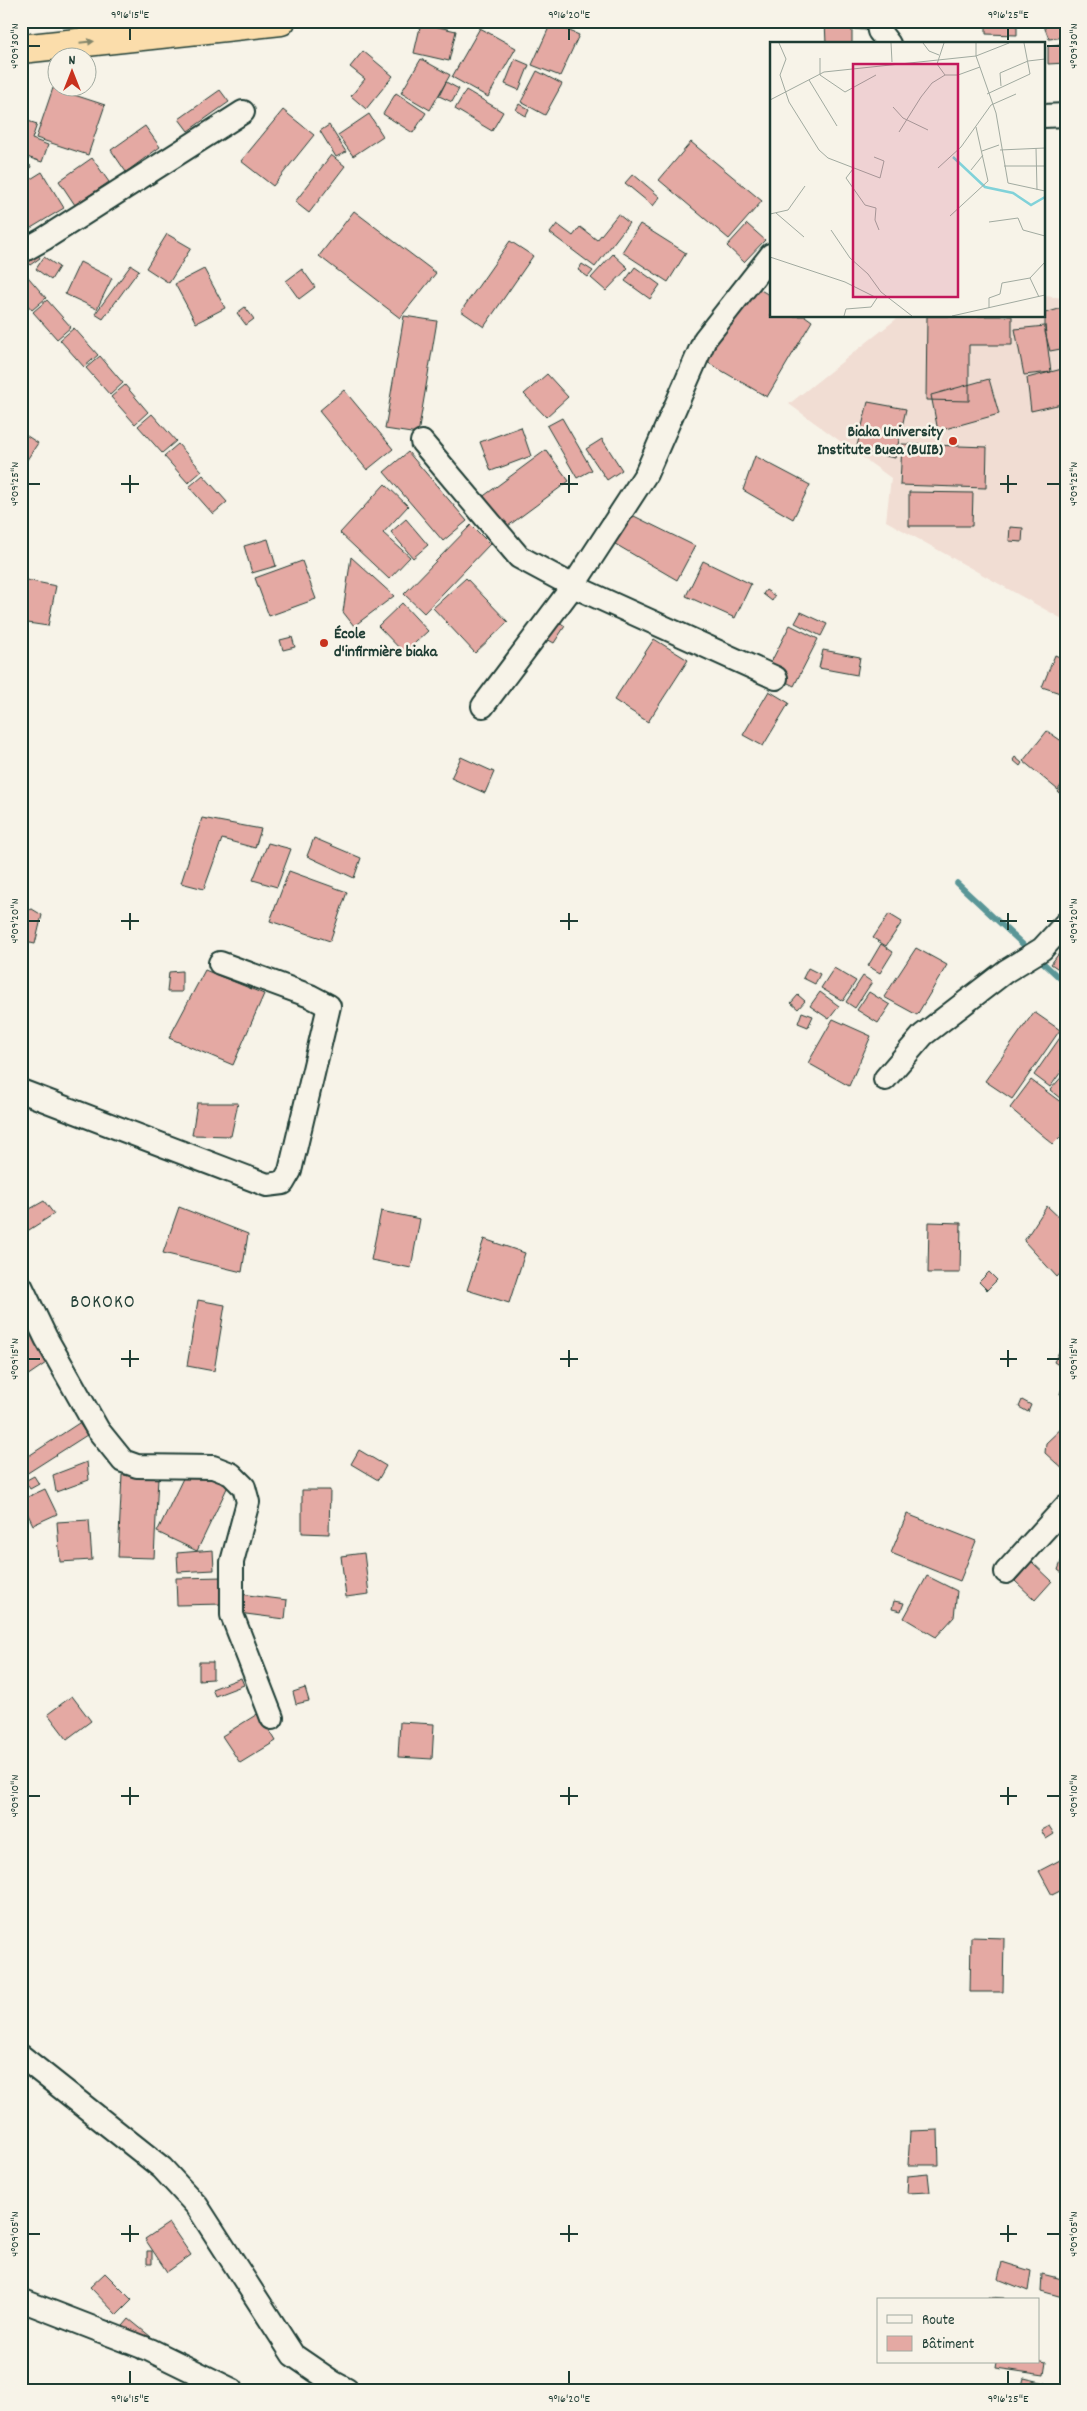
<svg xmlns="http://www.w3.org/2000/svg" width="1087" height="2411" font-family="Dekko,sans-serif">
	<rect width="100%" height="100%" fill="#f7f3e8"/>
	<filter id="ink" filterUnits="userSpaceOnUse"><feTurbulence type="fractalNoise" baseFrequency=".02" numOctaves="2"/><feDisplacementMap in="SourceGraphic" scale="10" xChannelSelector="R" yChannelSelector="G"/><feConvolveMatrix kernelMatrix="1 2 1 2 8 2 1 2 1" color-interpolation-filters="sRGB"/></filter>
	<g filter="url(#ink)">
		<!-- built -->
		<path fill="#f1ddd3" d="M 1043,296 L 1066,298 L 1066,621 L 886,521 L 891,478 L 789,404 L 900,316 L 1043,316 Z"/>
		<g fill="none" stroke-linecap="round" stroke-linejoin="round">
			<!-- stream -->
			<path stroke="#5a9697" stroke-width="5.5" d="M 957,883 L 1030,951
				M 1037,957 L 1066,984"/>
		</g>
		<!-- building -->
		<path fill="#e4a9a3" stroke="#1f3d34" d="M 825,21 L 865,21 L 865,30 L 852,29 L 852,44 L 826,44 Z
			M 986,21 L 1017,21 L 1017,35 L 986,34 Z
			M 1042,21 L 1066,21 L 1066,37 L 1049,39 Z
			M 421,23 L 456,31 L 449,61 L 414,53 Z
			M 551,23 L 579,35 L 560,76 L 532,65 Z
			M 480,28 L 516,48 L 488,97 L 452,77 Z
			M 1065,43 L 1066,63 L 1048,64 L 1048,46 Z
			M 363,51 L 393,76 L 366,109 L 351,96 L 365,79 L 350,67 Z
			M 421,59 L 450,75 L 430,110 L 401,93 Z
			M 515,59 L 529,65 L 519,90 L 505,84 Z
			M 537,71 L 562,84 L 545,115 L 521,102 Z
			M 446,82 L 459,89 L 452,102 L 439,96 Z
			M 53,88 L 105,105 L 88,155 L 36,138 Z
			M 220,90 L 229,102 L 188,131 L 179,119 Z
			M 466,90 L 503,112 L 492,131 L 455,109 Z
			M 396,93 L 426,113 L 413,133 L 383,114 Z
			M 519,104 L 529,110 L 526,116 L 516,110 Z
			M 283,110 L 314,135 L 273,186 L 241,161 Z
			M 369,114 L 383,136 L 353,156 L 338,135 Z
			M 22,119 L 37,124 L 32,139 L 48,145 L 42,162 L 21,155 Z
			M 329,125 L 346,152 L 336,157 L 320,131 Z
			M 145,126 L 160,147 L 126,172 L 111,150 Z
			M 691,142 L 762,201 L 729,239 L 659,180 Z
			M 331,155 L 345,166 L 309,213 L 295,202 Z
			M 92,158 L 109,182 L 75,205 L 59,181 Z
			M 23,163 L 31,166 L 28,174 L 21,171 Z
			M 42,172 L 64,208 L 21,234 L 21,185 Z
			M 633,174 L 660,197 L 653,206 L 625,183 Z
			M 354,211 L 436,273 L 400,318 L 319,256 Z
			M 618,214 L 629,223 L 595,267 L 550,233 L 557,224 L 573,236 L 580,227 L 597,240 Z
			M 640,224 L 686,253 L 668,282 L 622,252 Z
			M 747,224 L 765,240 L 744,262 L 727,246 Z
			M 167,234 L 191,248 L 169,283 L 146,268 Z
			M 510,241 L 533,256 L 484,327 L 461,311 Z
			M 36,252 L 40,258 L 30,265 L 26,259 Z
			M 613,254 L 628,268 L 606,291 L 591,278 Z
			M 44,257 L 59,267 L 51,280 L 36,269 Z
			M 80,262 L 112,278 L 97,309 L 65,294 Z
			M 582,264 L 593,271 L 588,277 L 578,270 Z
			M 131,265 L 139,270 L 103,319 L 95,314 Z
			M 635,267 L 660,285 L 650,299 L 625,281 Z
			M 204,269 L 225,308 L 196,323 L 175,284 Z
			M 302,269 L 315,287 L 299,299 L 286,281 Z
			M 23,271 L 46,298 L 32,310 L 21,297 Z
			M 750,284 L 771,296 L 771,316 L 805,316 L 812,321 L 767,397 L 705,361 Z
			M 47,300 L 71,327 L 57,339 L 33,312 Z
			M 245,307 L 254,319 L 246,325 L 237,313 Z
			M 1066,307 L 1066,348 L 1050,351 L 1045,332 L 1045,313 Z
			M 404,316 L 437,321 L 418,434 L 385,429 Z
			M 927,316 L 1012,316 L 1012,345 L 969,345 L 969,401 L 926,400 Z
			M 1045,326 L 1051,372 L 1024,375 L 1015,329 Z
			M 74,328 L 98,355 L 84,367 L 60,340 Z
			M 100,356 L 123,383 L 110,395 L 86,368 Z
			M 1066,368 L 1066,403 L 1031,411 L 1027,378 Z
			M 547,374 L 568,397 L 546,417 L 524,394 Z
			M 989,379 L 999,414 L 938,431 L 931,395 Z
			M 125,385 L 148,412 L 135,424 L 111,397 Z
			M 344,390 L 393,449 L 367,470 L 319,411 Z
			M 868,402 L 906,409 L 895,458 L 856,450 Z
			M 152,414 L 176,441 L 162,453 L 138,426 Z
			M 562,418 L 592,470 L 577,478 L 547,426 Z
			M 521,427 L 531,456 L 491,471 L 480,442 Z
			M 21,432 L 38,443 L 21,469 Z
			M 602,439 L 622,470 L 607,480 L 586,449 Z
			M 178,444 L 202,471 L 188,483 L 164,456 Z
			M 902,444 L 987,447 L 986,488 L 900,485 Z
			M 546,450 L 569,481 L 504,529 L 481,498 Z
			M 408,452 L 467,521 L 443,541 L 384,472 Z
			M 755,456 L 810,485 L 793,519 L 743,490 Z
			M 203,475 L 227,502 L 213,514 L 189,487 Z
			M 385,484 L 408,506 L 383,533 L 410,557 L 389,579 L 340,533 Z
			M 909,492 L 973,493 L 972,526 L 909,526 Z
			M 634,516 L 695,546 L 677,580 L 610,541 Z
			M 406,519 L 428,545 L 413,558 L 391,532 Z
			M 471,525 L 490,544 L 424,613 L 404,594 Z
			M 1010,527 L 1023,528 L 1022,542 L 1009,541 Z
			M 268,539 L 276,566 L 252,573 L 244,546 Z
			M 351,557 L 394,596 L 354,626 L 343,612 Z
			M 302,561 L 316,599 L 269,616 L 255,578 Z
			M 703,561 L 751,584 L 735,618 L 686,596 Z
			M 466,578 L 508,622 L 475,653 L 433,608 Z
			M 21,579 L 56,586 L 48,626 L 21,622 Z
			M 766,590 L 775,596 L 772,601 L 763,594 Z
			M 402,603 L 428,631 L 404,653 L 378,626 Z
			M 801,612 L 827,624 L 821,636 L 795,623 Z
			M 556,620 L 565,626 L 554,643 L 545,638 Z
			M 790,625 L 818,639 L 794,686 L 766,672 Z
			M 292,637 L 295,647 L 283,650 L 280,640 Z
			M 654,639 L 688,660 L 648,722 L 614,700 Z
			M 823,650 L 860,657 L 857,675 L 819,668 Z
			M 1055,655 L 1066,660 L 1066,695 L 1042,687 Z
			M 769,691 L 789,703 L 763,746 L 743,735 Z
			M 1047,731 L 1066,744 L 1066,778 L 1058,790 L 1023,761 Z
			M 461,757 L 494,772 L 485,793 L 451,778 Z
			M 1015,757 L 1022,763 L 1020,766 L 1013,760 Z
			M 1066,782 L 1066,798 L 1058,792 Z
			M 202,818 L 261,829 L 255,848 L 222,839 L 204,889 L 181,883 Z
			M 314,838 L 361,858 L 354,878 L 307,856 Z
			M 268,843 L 291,849 L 277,887 L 253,880 Z
			M 289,871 L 347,892 L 330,941 L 270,921 Z
			M 32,909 L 42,915 L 35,944 L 21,941 L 21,926 L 24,912 Z
			M 889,914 L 902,922 L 886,946 L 873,938 Z
			M 881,944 L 893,952 L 880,973 L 868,966 Z
			M 1066,944 L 1066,974 L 1051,964 Z
			M 916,948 L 947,965 L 917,1015 L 884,997 Z
			M 808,968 L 820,974 L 815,984 L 803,978 Z
			M 834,968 L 856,981 L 843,1001 L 821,988 Z
			M 205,970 L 264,994 L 233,1065 L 169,1038 Z
			M 182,971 L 182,992 L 167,992 L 169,972 Z
			M 863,976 L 872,982 L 855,1008 L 846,1002 Z
			M 820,992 L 839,1006 L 829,1019 L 810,1006 Z
			M 869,992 L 890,1005 L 878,1023 L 857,1010 Z
			M 798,995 L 805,1001 L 798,1009 L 791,1003 Z
			M 802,1012 L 813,1016 L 808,1027 L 798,1023 Z
			M 1034,1012 L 1060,1030 L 1012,1099 L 985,1081 Z
			M 833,1019 L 871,1036 L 849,1086 L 808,1063 Z
			M 1066,1029 L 1066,1065 L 1050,1087 L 1034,1075 Z
			M 1066,1072 L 1066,1103 L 1050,1090 Z
			M 1031,1080 L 1066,1106 L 1066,1131 L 1053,1144 L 1010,1108 Z
			M 197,1103 L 238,1103 L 231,1136 L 192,1135 Z
			M 44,1201 L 54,1214 L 21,1235 L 21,1214 Z
			M 1047,1206 L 1066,1224 L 1066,1267 L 1057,1277 L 1024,1241 Z
			M 179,1207 L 248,1234 L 242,1272 L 163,1253 Z
			M 381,1211 L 420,1219 L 411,1268 L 371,1260 Z
			M 929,1222 L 961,1223 L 960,1273 L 928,1273 Z
			M 484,1239 L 525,1253 L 509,1303 L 467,1290 Z
			M 989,1272 L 997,1280 L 987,1290 L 979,1282 Z
			M 198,1300 L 225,1305 L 214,1371 L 187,1366 Z
			M 26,1329 L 49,1361 L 21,1380 L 21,1333 Z
			M 1066,1338 L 1066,1370 L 1054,1362 Z
			M 1063,1385 L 1066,1386 L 1066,1395 L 1060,1394 Z
			M 1022,1400 L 1031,1405 L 1028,1412 L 1019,1407 Z
			M 79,1423 L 87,1435 L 26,1474 L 21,1466 L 21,1461 Z
			M 1066,1424 L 1066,1472 L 1045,1453 L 1046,1443 Z
			M 359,1450 L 386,1466 L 378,1480 L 351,1464 Z
			M 87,1462 L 89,1480 L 56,1492 L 53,1475 Z
			M 188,1468 L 228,1486 L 197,1551 L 157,1532 Z
			M 122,1475 L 158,1477 L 154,1558 L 118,1557 Z
			M 34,1476 L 39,1484 L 30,1489 L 25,1481 Z
			M 45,1489 L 57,1514 L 33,1525 L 21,1500 Z
			M 302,1490 L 330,1490 L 329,1534 L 302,1533 Z
			M 907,1514 L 976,1541 L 960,1581 L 891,1553 Z
			M 89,1520 L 92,1560 L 60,1562 L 57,1522 Z
			M 1066,1548 L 1066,1576 L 1058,1570 Z
			M 213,1550 L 214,1570 L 178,1572 L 177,1553 Z
			M 364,1553 L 369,1594 L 346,1597 L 341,1556 Z
			M 1032,1562 L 1052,1581 L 1035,1600 L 1015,1581 Z
			M 927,1576 L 957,1591 L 954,1617 L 936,1637 L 904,1618 Z
			M 224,1577 L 224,1604 L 177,1605 L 176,1578 Z
			M 240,1594 L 287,1600 L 285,1619 L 238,1613 Z
			M 894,1601 L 904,1603 L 901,1611 L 892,1609 Z
			M 199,1662 L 213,1662 L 213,1679 L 199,1680 Z
			M 241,1678 L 244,1685 L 215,1696 L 212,1689 Z
			M 305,1688 L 309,1701 L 296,1704 L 293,1692 Z
			M 72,1696 L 91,1721 L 67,1739 L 48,1714 Z
			M 259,1713 L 276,1741 L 240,1763 L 222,1736 Z
			M 400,1722 L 434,1724 L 432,1759 L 398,1757 Z
			M 1049,1826 L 1054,1834 L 1046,1839 L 1041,1830 Z
			M 1062,1859 L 1066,1867 L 1066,1888 L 1052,1895 L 1039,1871 Z
			M 971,1937 L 1004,1938 L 1003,1992 L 970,1992 Z
			M 938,2130 L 939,2165 L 908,2165 L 910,2131 Z
			M 928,2174 L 930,2192 L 907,2193 L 908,2176 Z
			M 169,2223 L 191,2255 L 167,2272 L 145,2239 Z
			M 147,2251 L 152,2251 L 152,2264 L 147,2264 Z
			M 1002,2262 L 1031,2271 L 1028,2291 L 998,2279 Z
			M 105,2273 L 132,2300 L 117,2315 L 90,2287 Z
			M 1042,2274 L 1066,2280 L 1066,2298 L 1041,2291 Z
			M 989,2297 L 1004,2298 L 1004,2300 L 990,2300 Z
			M 129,2319 L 156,2341 L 139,2360 L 113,2338 Z
			M 1038,2360 L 1046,2362 L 1044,2375 L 996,2368 L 997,2362 L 1038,2362 Z
			M 1024,2378 L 1046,2383 L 1044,2390 L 1021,2390 Z"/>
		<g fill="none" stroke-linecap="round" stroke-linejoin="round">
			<defs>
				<path id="minor" d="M 877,21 L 879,31 L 889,44
					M 1043,116 L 1066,115
					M 21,252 L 44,239 L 243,112
					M 422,442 L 519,557 L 573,586 L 776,678
					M 483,706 L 573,586 L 646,474 L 705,339 L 771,255
					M 885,1079 L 923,1035 L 1006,971 L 1042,949 L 1066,923
					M 21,1091 L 267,1185 L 283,1183 L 290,1171 L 329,1006 L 310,996 L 220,963
					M 21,1286 L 46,1338 L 98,1430 L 123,1461 L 137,1466 L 213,1467 L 231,1474 L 244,1487 L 248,1502 L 232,1562 L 232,1615 L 272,1718
					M 1006,1572 L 1066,1506
					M 21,2056 L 162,2168 L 197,2206 L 293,2355 L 334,2383 L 347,2390
					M 21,2300 L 150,2350 L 232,2390"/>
				<path id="trunk" d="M 21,49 L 281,21"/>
			</defs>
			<!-- minor casing -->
			<use href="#minor" stroke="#1f3d34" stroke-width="26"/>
			<!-- trunk casing -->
			<use href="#trunk" stroke="#1f3d34" stroke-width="31"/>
			<!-- minor -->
			<use href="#minor" stroke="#f7f3e8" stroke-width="22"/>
			<!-- trunk -->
			<use href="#trunk" stroke="#fbddab" stroke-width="28"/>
		</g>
		<!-- one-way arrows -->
		<defs><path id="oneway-solid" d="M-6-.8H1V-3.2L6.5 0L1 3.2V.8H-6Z" transform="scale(1.25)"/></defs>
		<use fill="#82856a" href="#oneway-solid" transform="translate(87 42) rotate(-6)"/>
	</g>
	<!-- ticks -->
	<path fill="none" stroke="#1f3d34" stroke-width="2" d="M 130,28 L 130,40M 569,28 L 569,40M 1008,28 L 1008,40M 28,46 L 40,46M 1047,46 L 1060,46M 130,475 L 130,493M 569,475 L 569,493M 1008,475 L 1008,493M 28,484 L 40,484M 121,484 L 139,484M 560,484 L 578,484M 1000,484 L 1017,484M 1047,484 L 1060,484M 130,913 L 130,930M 569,913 L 569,930M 1008,913 L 1008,930M 28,921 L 40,921M 121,921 L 139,921M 560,921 L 578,921M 1000,921 L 1017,921M 1047,921 L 1060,921M 130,1350 L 130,1367M 569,1350 L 569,1367M 1008,1350 L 1008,1367M 28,1359 L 40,1359M 121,1359 L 139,1359M 560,1359 L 578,1359M 1000,1359 L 1017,1359M 1047,1359 L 1060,1359M 130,1787 L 130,1805M 569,1787 L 569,1805M 1008,1787 L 1008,1805M 28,1796 L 40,1796M 121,1796 L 139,1796M 560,1796 L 578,1796M 1000,1796 L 1017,1796M 1047,1796 L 1060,1796M 130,2225 L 130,2242M 569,2225 L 569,2242M 1008,2225 L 1008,2242M 28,2234 L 40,2234M 121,2234 L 139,2234M 560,2234 L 578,2234M 1000,2234 L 1017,2234M 1047,2234 L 1060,2234M 130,2371 L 130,2384M 569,2371 L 569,2384M 1008,2371 L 1008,2384"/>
	<!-- markers -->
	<g fill="#c8321e" stroke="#f7f3e8" stroke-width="2">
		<circle cx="953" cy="441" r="5"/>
		<circle cx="324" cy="643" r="5"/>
	</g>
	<g text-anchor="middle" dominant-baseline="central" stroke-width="5" stroke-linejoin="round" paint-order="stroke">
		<!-- poi labels -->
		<g font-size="16" font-weight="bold" fill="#1f3d34" stroke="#f7f3e8" text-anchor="end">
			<text x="943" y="432">Biaka University<tspan x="943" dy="18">Institute Buea (BUIB)</tspan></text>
			<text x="334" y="634" text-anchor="start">École<tspan x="334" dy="18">d'infirmière biaka</tspan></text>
		</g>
		<!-- quarter labels -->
		<g font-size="19" letter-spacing="1" fill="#1f3d34" stroke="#f7f3e8">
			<text x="103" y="1303">BOKOKO</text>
		</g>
	</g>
	<!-- overview -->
	<g transform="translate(770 42)">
		<rect width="275" height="275" fill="#f7f3e8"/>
		<path fill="none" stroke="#81d2d9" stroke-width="2.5" d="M 183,115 L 215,145 L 243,151 L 261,163 L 275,155"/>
		<path fill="none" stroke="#a1aaa0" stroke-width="1" d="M 9,1 L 16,17 L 10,33 L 19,60 L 49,108 L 58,116 L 110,136 L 114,119 L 104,115M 121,1 L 122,20M 153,1 L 159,9 L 169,13M 174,1 L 167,22 L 175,33 L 188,33 L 210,25M 206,1 L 206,14 L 226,71 L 238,141 L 275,149M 50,16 L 50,33 L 75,50 L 106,33M 39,38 L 67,84M 231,44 L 230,31 L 258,19 L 275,17M 217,52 L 260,32 L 254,1M 0,58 L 54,30 L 206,14 L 239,1M 123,65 L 133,76 L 158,88M 129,90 L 151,55 L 162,41 L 175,33M 266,106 L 267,148M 230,108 L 275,106M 212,109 L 229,103M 234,124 L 275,124M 168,126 L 191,105 L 221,63 L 246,52M 83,127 L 76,136 L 95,163 L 106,166 L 105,178 L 109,188M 201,128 L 213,113M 6,171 L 34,195M 0,172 L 18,168 L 35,144M 180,174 L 218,139 L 206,85M 219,180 L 248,176 L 253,188 L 275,194M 61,188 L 80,216 L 98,232 L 111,250 L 142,274M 0,215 L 75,240 L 107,256 L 101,265 L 76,267 L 74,274M 269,255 L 260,236 L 275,220M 219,266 L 219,256 L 230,252 L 232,241 L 260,236M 182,274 L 275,253"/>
		<path fill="#c2185b" fill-opacity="0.15" stroke="#c2185b" stroke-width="2.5" d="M 83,22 L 188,22 L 188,255 L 83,255 Z"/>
		<rect width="275" height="275" fill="none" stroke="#1f3d34" stroke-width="2.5"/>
	</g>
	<!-- margin -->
	<rect width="1087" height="2411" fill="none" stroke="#f7f3e8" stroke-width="55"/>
	<!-- legend -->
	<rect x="877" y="2298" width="162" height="65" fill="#f7f3e8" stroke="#a1aaa0"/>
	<rect x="887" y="2315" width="25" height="8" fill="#f7f3e8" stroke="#a1aaa0"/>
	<text x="922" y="2324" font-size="15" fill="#1f3d34">Route</text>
	<rect x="887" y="2336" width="25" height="15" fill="#e4a9a3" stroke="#a1aaa0"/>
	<text x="922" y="2348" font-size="15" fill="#1f3d34">Bâtiment</text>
	<!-- north arrow -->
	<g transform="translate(72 72)"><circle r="24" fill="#f7f3e8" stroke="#a1aaa0"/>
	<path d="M0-4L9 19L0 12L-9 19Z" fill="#c8321e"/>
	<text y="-8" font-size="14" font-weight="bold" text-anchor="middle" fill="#1f3d34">N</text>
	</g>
	<rect x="28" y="28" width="1032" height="2356" fill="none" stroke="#1f3d34" stroke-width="2"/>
	<g font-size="12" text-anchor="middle" fill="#1f3d34">
		<text x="130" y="18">9°16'15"E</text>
		<text x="569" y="18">9°16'20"E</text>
		<text x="1008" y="18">9°16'25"E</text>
		<text transform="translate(14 46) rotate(-90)" y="4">4°09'30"N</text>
		<text transform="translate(1073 46) rotate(-90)" y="4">4°09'30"N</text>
		<text transform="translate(14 484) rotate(-90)" y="4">4°09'25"N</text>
		<text transform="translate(1073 484) rotate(-90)" y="4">4°09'25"N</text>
		<text transform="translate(14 921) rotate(-90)" y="4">4°09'20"N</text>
		<text transform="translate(1073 921) rotate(-90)" y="4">4°09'20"N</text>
		<text transform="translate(14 1359) rotate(-90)" y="4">4°09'15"N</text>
		<text transform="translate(1073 1359) rotate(-90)" y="4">4°09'15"N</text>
		<text transform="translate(14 1796) rotate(-90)" y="4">4°09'10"N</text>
		<text transform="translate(1073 1796) rotate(-90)" y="4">4°09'10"N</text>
		<text transform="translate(14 2234) rotate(-90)" y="4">4°09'05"N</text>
		<text transform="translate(1073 2234) rotate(-90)" y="4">4°09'05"N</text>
		<text x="130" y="2402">9°16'15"E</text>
		<text x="569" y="2402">9°16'20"E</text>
		<text x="1008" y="2402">9°16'25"E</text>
	</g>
</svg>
